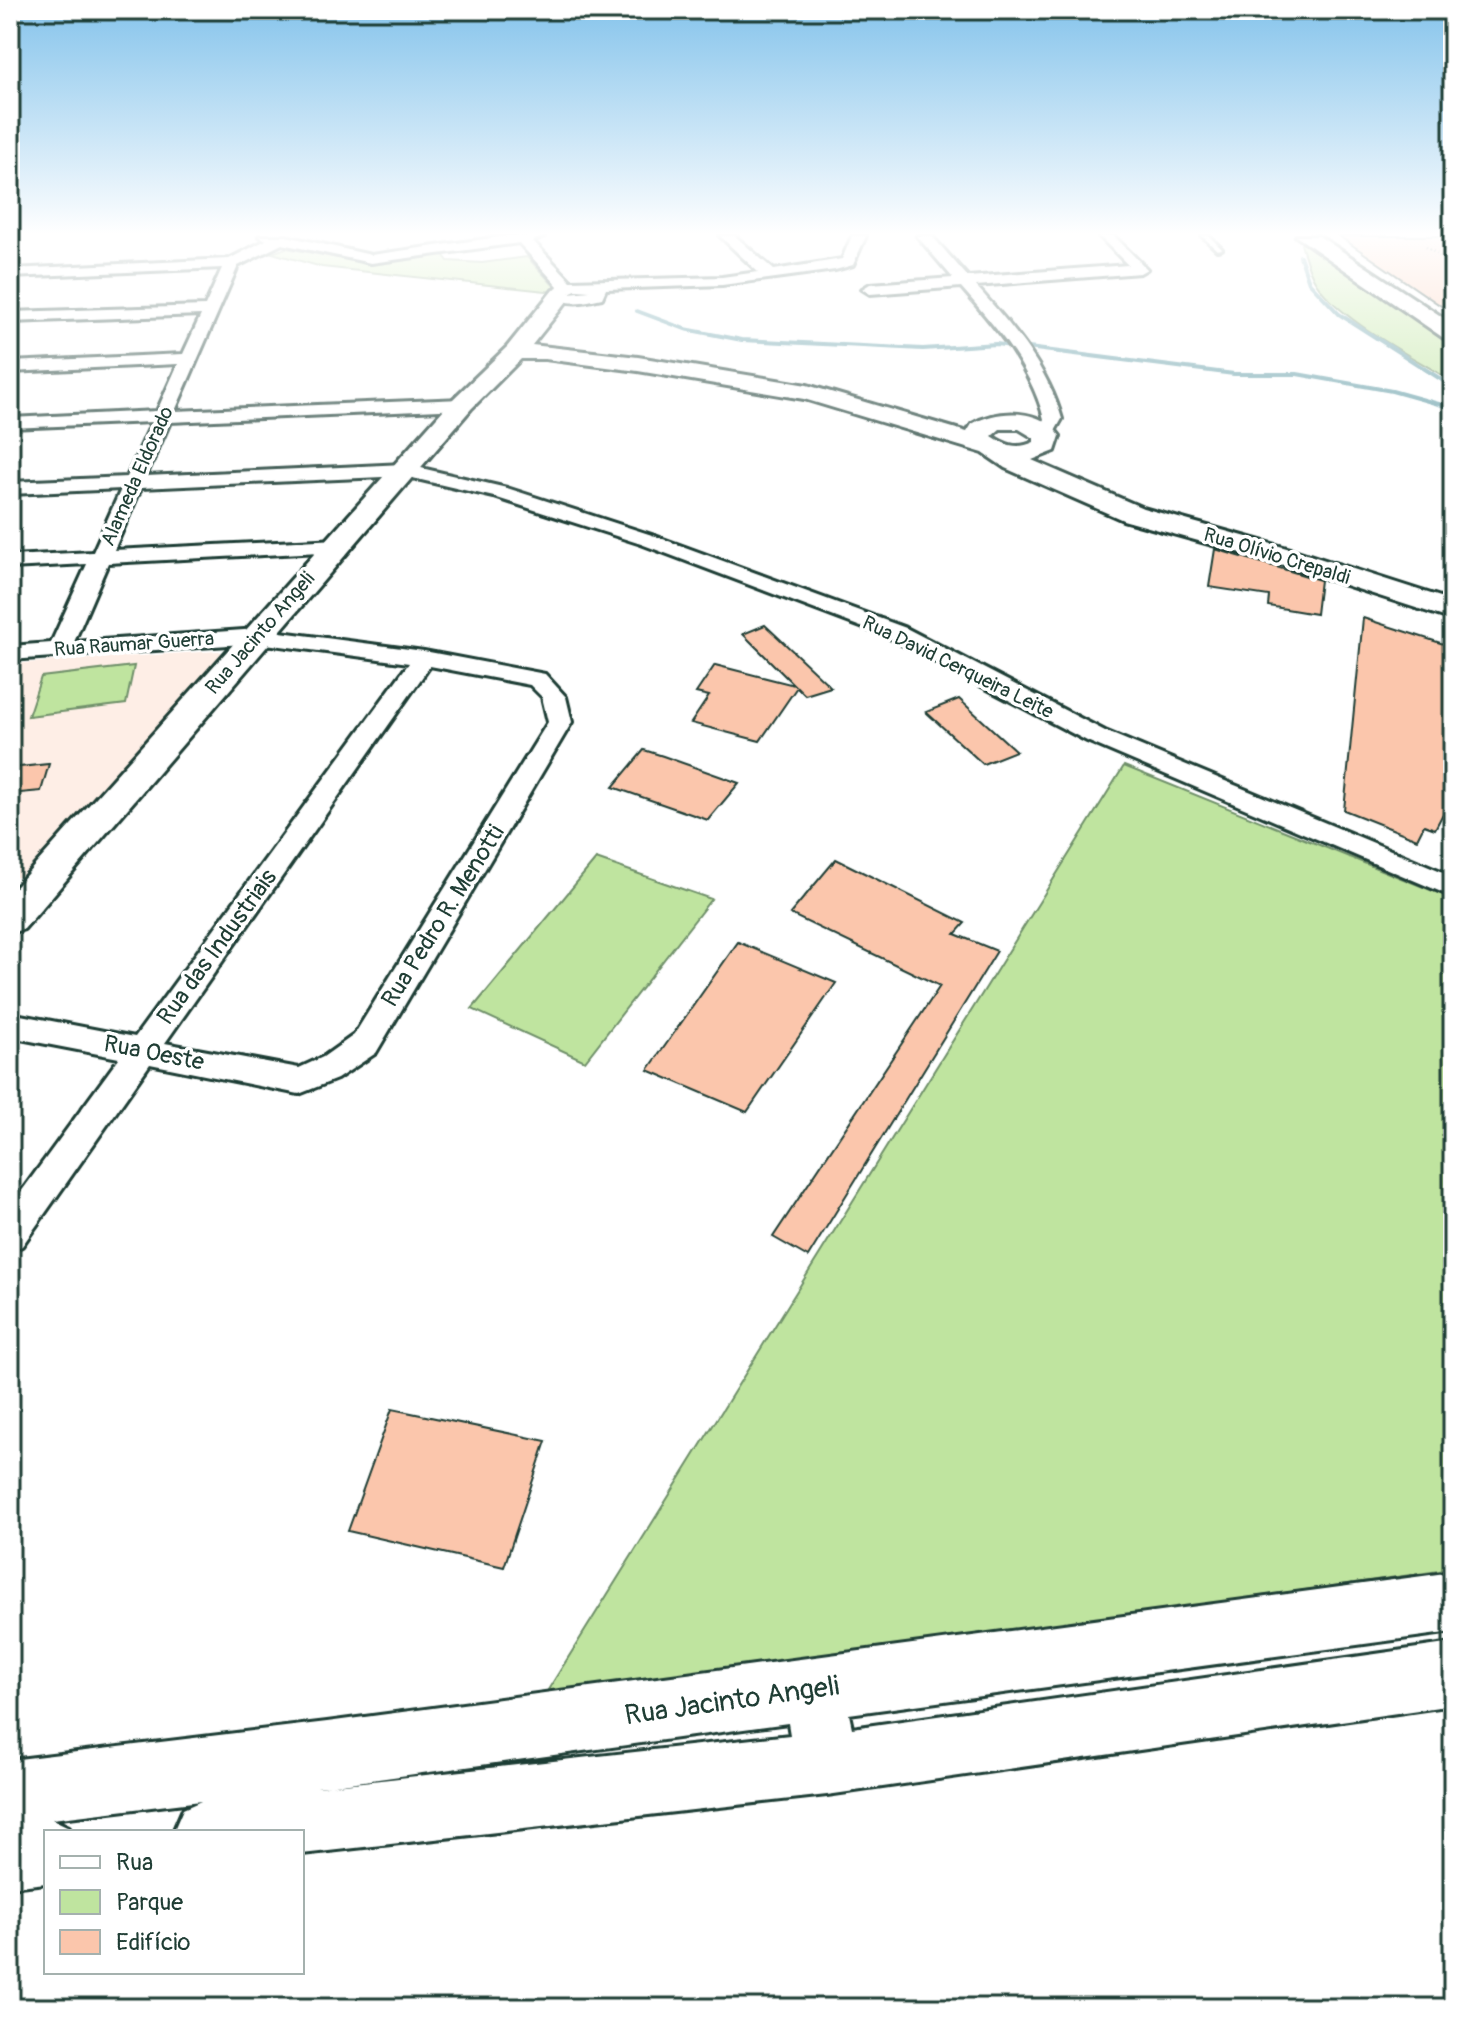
<svg xmlns="http://www.w3.org/2000/svg" width="1463" height="2018" font-family="Pangolin,sans-serif">
	<rect width="100%" height="100%" fill="#fff"/>
	<filter id="ink" filterUnits="userSpaceOnUse"><feTurbulence type="fractalNoise" baseFrequency=".0125" numOctaves="2"/><feDisplacementMap in="SourceGraphic" scale="16" xChannelSelector="R" yChannelSelector="G"/><feConvolveMatrix kernelMatrix="1 2 1 2 8 2 1 2 1" color-interpolation-filters="sRGB"/></filter>
	<g filter="url(#ink)">
		<!-- built -->
		<path fill="#feeee6" d="M 219,651 L 223,653 L 31,876 L 10,878 L 10,664 Z"/>
		<!-- green -->
		<path fill="#bfe49f" stroke="#6f906a" stroke-width="2" d="M 1310,243 L 1453,338 L 1453,382 C 1414,357 1342,322 1317,284 C 1309,273 1305,257 1301,244 Z
			M 286,248 L 370,264 L 442,253 L 448,261 L 482,263 L 527,257 L 557,289 L 555,292 L 322,267 L 272,253 Z
			M 134,666 L 126,704 L 28,716 L 41,677 Z
			M 1124,766 L 1453,899 L 1453,1569 L 543,1698 Z
			M 596,859 L 711,899 L 585,1061 L 472,1009 Z"/>
		<g fill="none" stroke-linecap="round" stroke-linejoin="round">
			<!-- stream -->
			<path stroke="#629ba5" stroke-width="4" d="M 1300,256 L 1309,282 L 1339,314 L 1453,387
				M 637,311 L 685,329 L 742,340 L 923,349 L 996,344 L 1234,374 L 1297,374 L 1392,391 L 1453,408"/>
		</g>
		<!-- building -->
		<path fill="#fbc6ac" stroke="#1f3d34" stroke-width="2" d="M 1339,236 L 1453,236 L 1453,314 Z
			M 1215,549 L 1320,580 L 1316,614 L 1268,606 L 1269,596 L 1209,587 Z
			M 1363,618 L 1453,647 L 1453,806 L 1448,804 L 1435,829 L 1424,825 L 1417,839 L 1344,810 Z
			M 765,625 L 831,687 L 805,695 L 797,687 L 760,741 L 691,723 L 709,696 L 696,693 L 715,665 L 794,685 L 743,634 Z
			M 959,699 L 1016,751 L 983,764 L 926,712 Z
			M 644,750 L 663,756 L 739,783 L 708,820 L 613,787 Z
			M 49,764 L 41,791 L 10,794 L 10,768 Z
			M 836,859 L 965,923 L 955,934 L 997,951 L 808,1257 L 773,1237 L 940,986 L 790,914 Z
			M 738,942 L 836,983 L 747,1112 L 648,1070 Z
			M 392,1409 L 546,1441 L 504,1567 L 348,1531 Z"/>
		<g fill="none" stroke-linecap="round" stroke-linejoin="round">
			<defs>
				<path id="lane" d="M 1202,236 L 1209,236 L 1222,249 L 1217,250 Z"/>
				<path id="street" d="M 259,236 L 286,236 L 371,255 L 506,236 L 544,236 L 533,241 L 571,281 L 722,277 L 758,272 L 720,236 L 735,236 L 774,270 L 842,259 L 852,236 L 866,236 L 853,265 L 835,270 L 722,285 L 606,289 L 602,298 C 585,302 568,307 553,295 L 558,286 L 519,243 L 371,263 L 282,244 L 238,266 L 175,411 L 462,399 L 471,404 L 462,409 L 170,422 L 146,476 L 404,464 L 507,488 L 655,536 L 906,628 L 1105,731 L 1453,876 L 1453,897 L 1087,741 L 890,638 L 641,544 L 494,497 L 404,476 L 141,488 L 114,550 L 339,539 L 349,545 L 339,551 L 108,563 L 74,642 L 258,629 L 424,651 L 545,674 L 566,697 L 572,722 L 376,1053 L 337,1079 L 299,1094 L 150,1064 L 22,1246 L 10,1251 L 10,1207 L 119,1058 L 10,1037 L 10,1013 L 135,1037 L 409,663 L 258,643 L 10,660 L 10,646 L 51,643 L 87,564 L 10,568 L 10,556 L 93,552 L 121,489 L 10,494 L 10,482 L 127,477 L 152,422 L 10,428 L 10,418 L 157,411 L 178,364 L 10,372 L 10,362 L 183,354 L 201,315 L 10,322 L 10,312 L 205,306 L 222,268 L 10,277 L 10,269 L 229,259 L 266,240 ZM 576,290 L 590,291 L 569,293 ZM 430,666 L 530,685 L 542,697 L 548,722 L 354,1035 L 323,1057 L 299,1068 L 165,1043 Z
					M 917,236 L 932,236 L 968,277 L 1128,265 L 1099,236 L 1114,236 L 1147,269 L 1140,273 L 976,286 C 1011,325 1048,367 1062,419 L 1051,438 L 1045,439 L 1036,434 L 1044,419 C 1031,367 995,326 961,287 L 870,294 L 862,289 L 870,284 L 953,278 Z"/>
				<path id="secondary" d="M 1296,236 L 1319,236 L 1453,324 L 1453,341 L 1445,339 Z
					M 561,289 L 572,295 L 532,345 L 638,357 L 807,385 L 967,432 L 972,424 C 999,409 1041,408 1060,436 L 1055,451 L 1032,460 L 1143,508 L 1294,550 L 1453,601 L 1453,620 L 1274,562 L 1123,520 L 1005,468 L 983,453 L 804,399 L 638,371 L 545,359 L 521,359 L 471,409 L 24,929 L 10,933 L 10,893 L 453,399 L 507,347 L 553,290 ZM 1000,429 L 1019,429 L 1034,438 L 1034,442 C 1017,450 1005,445 992,436 Z
					M 1453,1572 L 1453,1632 L 849,1714 L 852,1728 L 1453,1643 L 1453,1705 L 827,1795 L 302,1854 L 302,1832 L 173,1832 L 183,1809 L 201,1801 L 52,1819 L 69,1827 L 72,1832 L 46,1832 L 46,1883 L 10,1887 L 10,1760 L 327,1722 ZM 788,1723 L 790,1735 L 317,1787 L 327,1786 Z"/>
			</defs>
			<!-- lane casing -->
			<use href="#lane" stroke="#1f3d34" stroke-width="6"/>
			<!-- street casing -->
			<use href="#street" stroke="#1f3d34" stroke-width="6"/>
			<!-- secondary casing -->
			<use href="#secondary" stroke="#1f3d34" stroke-width="6"/>
			<!-- path -->
			<path stroke="#1f3d34" stroke-width="3" stroke-dasharray="1 3" stroke-linecap="butt" d="M 1426,247 L 1440,256"/>
			<!-- lane -->
			<use href="#lane" fill="#fff" fill-rule="evenodd"/>
			<!-- street -->
			<use href="#street" fill="#fff" fill-rule="evenodd"/>
			<!-- secondary -->
			<use href="#secondary" fill="#fff" fill-rule="evenodd"/>
		</g>
	</g>
	<!-- sky -->
	<linearGradient id="sky" x2="0" y2="1"><stop stop-color="#84c3eb"/><stop offset="0.45" stop-color="#fff"/><stop offset="1" stop-color="#fff" stop-opacity="0"/></linearGradient>
	<rect width="1463" height="519" fill="url(#sky)"/>
	<g text-anchor="middle" dominant-baseline="central" stroke-width="7" stroke-linejoin="round" paint-order="stroke">
		<!-- far-street labels -->
		<g font-size="20" fill="#1f3d34" stroke="#fff">
			<text transform="translate(137 476) rotate(-66)">Alameda Eldorado</text>
			<text transform="translate(1277 556) rotate(17)">Rua Olívio Crepaldi</text>
			<text transform="translate(260 633) rotate(-49)">Rua Jacinto Angeli</text>
			<text transform="translate(134 644) rotate(-4)">Rua Raumar Guerra</text>
			<text transform="translate(958 667) rotate(26)">Rua David Cerqueira Leite</text>
		</g>
		<!-- street labels -->
		<g font-size="24" fill="#1f3d34" stroke="#fff">
			<text transform="translate(443 916) rotate(-58)">Rua Pedro R. Menotti</text>
			<text transform="translate(217 947) rotate(-54)">Rua das Industriais</text>
			<text transform="translate(154 1053) rotate(11)">Rua Oeste</text>
		</g>
		<!-- near-street labels -->
		<g font-size="28" fill="#1f3d34" stroke="#fff">
			<text transform="translate(732 1701) rotate(-8)">Rua Jacinto Angeli</text>
		</g>
	</g>
	<!-- margin -->
	<rect width="1463" height="2018" fill="none" stroke="#fff" stroke-width="40"/>
	<rect x="20" y="20" width="1423" height="1978" fill="none" stroke="#1f3d34" stroke-width="3" filter="url(#ink)"/>
	<!-- legend -->
	<rect x="44" y="1830" width="260" height="144" fill="#ffffff" stroke="#a5b1ae" stroke-width="2"/>
	<rect x="60" y="1856" width="40" height="12" fill="#ffffff" stroke="#a5b1ae" stroke-width="2"/>
	<text x="116" y="1870" font-size="24" fill="#1f3d34">Rua</text>
	<rect x="60" y="1890" width="40" height="24" fill="#bfe49f" stroke="#a5b1ae" stroke-width="2"/>
	<text x="116" y="1910" font-size="24" fill="#1f3d34">Parque</text>
	<rect x="60" y="1930" width="40" height="24" fill="#fbc6ac" stroke="#a5b1ae" stroke-width="2"/>
	<text x="116" y="1950" font-size="24" fill="#1f3d34">Edifício</text>
</svg>
